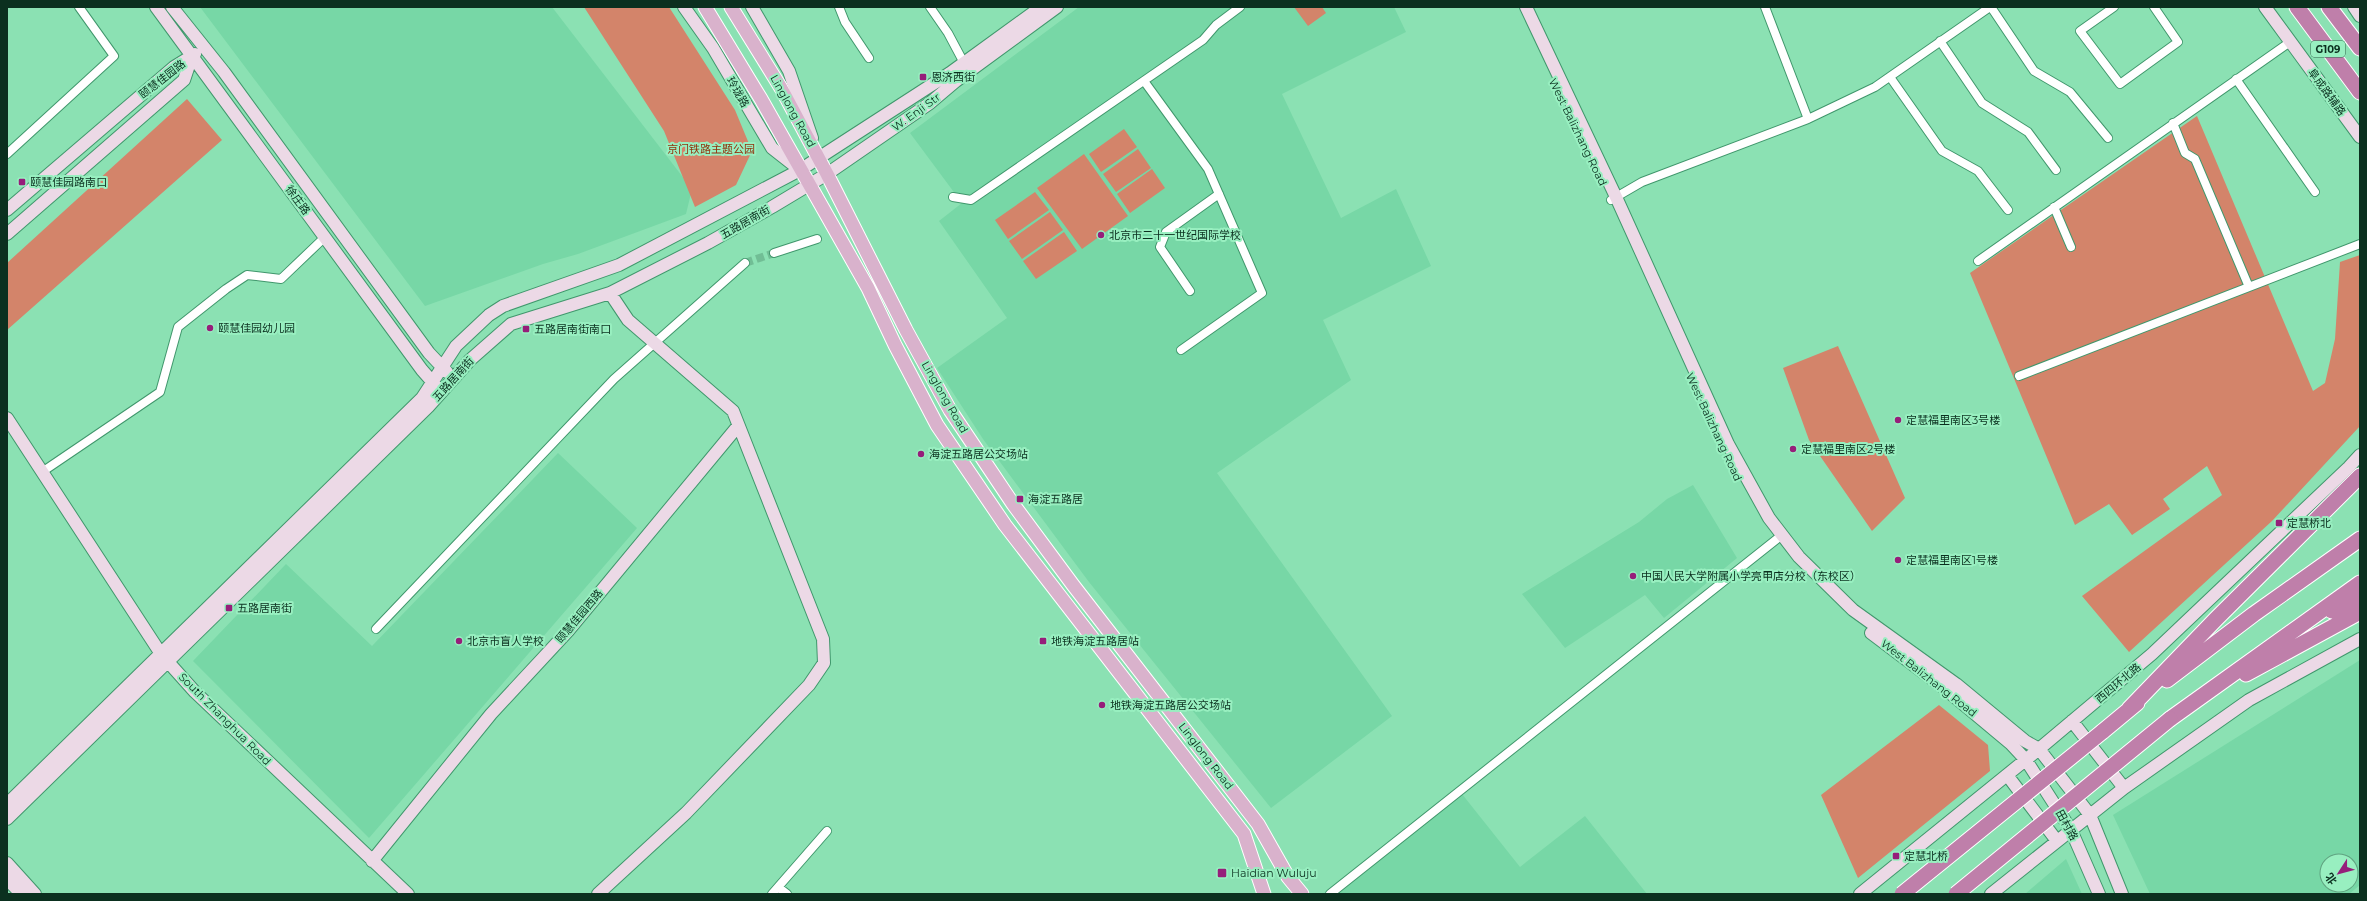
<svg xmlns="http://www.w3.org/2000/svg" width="2367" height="901" font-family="Montserrat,'Noto Sans SC',sans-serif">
	<rect width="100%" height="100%" fill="#8be1b3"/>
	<!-- built -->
	<path fill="#77d7a6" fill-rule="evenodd" d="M 200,7 L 552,7 L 692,189 L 686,214 L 578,254 L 543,264 L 425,306 Z
		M 1079,7 L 1394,7 L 1406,32 L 1282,94 L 1341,218 L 1396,189 L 1431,266 L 1323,320 L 1351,380 L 1217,473 L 1392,716 L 1271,808 L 1089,582 L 983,439 L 937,368 L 1007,318 L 939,221 L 962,203 L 910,133 Z
		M 558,453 L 637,528 L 369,838 L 193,661 L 286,564 L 372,646 Z
		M 1693,485 L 1737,558 L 1664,618 L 1645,595 L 1565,648 L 1522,594 L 1639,522 L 1667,499 Z
		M 2360,660 L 2360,885 L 2349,894 L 2150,894 L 2113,815 ZM 2327,861 L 2351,861 L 2351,885 L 2327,885 Z
		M 1462,794 L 1520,867 L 1585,816 L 1647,894 L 1338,894 Z
		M 2066,859 L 2082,894 L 2025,894 Z"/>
	<!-- green -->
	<path fill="#d3846a" d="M 584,7 L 669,7 L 735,110 L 752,151 L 736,185 L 695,207 L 664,131 Z
		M 1294,7 L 1322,7 L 1326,13 L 1308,26 Z
		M 187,99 L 222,140 L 7,330 L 7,263 Z
		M 2197,116 L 2313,391 L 2325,383 L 2335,339 L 2340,262 L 2360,255 L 2360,426 L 2272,521 L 2129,652 L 2082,596 L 2222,495 L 2207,466 L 2163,499 L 2170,509 L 2132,535 L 2109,504 L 2075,525 L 1970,273 Z
		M 1124,129 L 1137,147 L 1101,172 L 1089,154 Z
		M 1138,149 L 1151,168 L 1116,192 L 1103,174 Z
		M 1084,154 L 1128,216 L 1082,249 L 1037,188 Z
		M 1152,169 L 1165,188 L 1130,213 L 1117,194 Z
		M 1035,192 L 1049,210 L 1008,239 L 995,220 Z
		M 1050,212 L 1063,230 L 1022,259 L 1009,241 Z
		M 1064,232 L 1077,251 L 1036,279 L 1023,261 Z
		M 1838,346 L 1905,498 L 1872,531 L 1809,440 L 1783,368 Z
		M 1939,705 L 1988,745 L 1990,771 L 1858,878 L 1821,795 Z"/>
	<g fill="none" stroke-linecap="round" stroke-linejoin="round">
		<!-- street-tunnel -->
		<path stroke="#71be95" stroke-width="8" stroke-dasharray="8 4" stroke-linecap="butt" d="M 745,263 L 774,253"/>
		<defs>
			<path id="street" d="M 839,7 L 845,22 L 869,58
				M 930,7 L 948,33 L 964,63
				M 1765,7 L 1808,119
				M 1991,7 L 2034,71 L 2070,92 L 2108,138
				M 2114,7 L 2080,31 L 2120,84 L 2178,42 L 2154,7
				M 1940,41 L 1982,103 L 2028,132 L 2056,170
				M 1890,77 L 1942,151 L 1978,171 L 2008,210
				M 2236,79 L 2315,192
				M 1144,81 L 1208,169 L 1262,293 L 1181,350
				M 2173,123 L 2185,153 L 2195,159 L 2249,287
				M 7,154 L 114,56 L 79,7
				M 953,197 L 971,200 L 1203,40 L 1216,25 L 1240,7
				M 1611,200 L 1642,182 L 1808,119 L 1875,87 L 1990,7
				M 2054,207 L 2071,247
				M 774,253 L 817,239
				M 1978,261 L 2290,42
				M 1190,291 L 1160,247 L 1166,232 L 1219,194
				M 2019,376 L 2360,244
				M 42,472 L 160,392 L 178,327 L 226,289 L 247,275 L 281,279 L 325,237
				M 376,629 L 614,379 L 745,263
				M 778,887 L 787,894
				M 772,894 L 827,831
				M 1330,894 L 1782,535"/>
			<path id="secondary" d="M 156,7 L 422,370 L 437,387
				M 172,7 L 224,72 L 429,353 L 447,372
				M 684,7 L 713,48 L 772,148 L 800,170
				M 752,7 L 789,71 L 812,138
				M 1526,7 L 1616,197 L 1728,444 L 1769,518 L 1799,557 L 1853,610 L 1956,684 L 2025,741 L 2039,749 L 2090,815 L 2122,894
				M 2265,7 L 2360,137
				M 2354,7 L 2360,16
				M 7,210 L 174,67 L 195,54
				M 7,234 L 184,80 L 192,56
				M 7,418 L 161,654 L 195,692 L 408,894
				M 1871,633 L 1944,688 L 2011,744 L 2026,760 L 2071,830 L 2099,894
				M 2072,721 L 2124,788
				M 2007,775 L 2057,841
				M 7,804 L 422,398 L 456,346 L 489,315 L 503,306 L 619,265 L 800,170 L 950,73 L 1041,7
				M 7,819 L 428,407 L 470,360 L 511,324 L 610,293 L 708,243 L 772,207 L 827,174 L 930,103 L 956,81 L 1057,7
				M 372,861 L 491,714 L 568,631 L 738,426
				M 7,863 L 35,894
				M 7,879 L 21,894
				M 598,894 L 686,813 L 809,685 L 824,663 L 823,639 L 733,411 L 628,320 L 610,293
				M 1860,894 L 2039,749 L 2152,654 L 2349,467 L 2360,455
				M 1991,894 L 2124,788 L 2249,700 L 2360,639"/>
			<path id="primary" d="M 705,7 L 761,99 L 868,288 L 895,345 L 937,425 L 1005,525 L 1244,834 L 1264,894
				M 731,7 L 781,88 L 827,174 L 906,330 L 950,410 L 1013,504 L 1073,585 L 1258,824 L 1288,877 L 1302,894"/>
			<path id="highway" d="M 2297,7 L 2360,92
				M 2329,7 L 2360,48
				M 2332,611 L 2360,598
				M 2246,674 L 2360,612
				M 2167,680 L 2254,614 L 2360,539
				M 2129,709 L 2216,619 L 2360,476
				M 2170,719 L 2360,583
				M 2102,732 L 2137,703"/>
		</defs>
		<!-- street casing -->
		<use href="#street" stroke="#40976c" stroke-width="10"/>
		<!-- secondary casing -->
		<use href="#secondary" stroke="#40976c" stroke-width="14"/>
		<!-- primary casing -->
		<use href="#primary" stroke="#fff" stroke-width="15"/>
		<!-- highway casing -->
		<use href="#highway" stroke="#fff" stroke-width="17"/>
		<!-- street -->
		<use href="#street" stroke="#fff" stroke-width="8"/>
		<!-- secondary -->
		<use href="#secondary" stroke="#ecd9e6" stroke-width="12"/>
		<!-- primary -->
		<use href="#primary" stroke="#d9b2cc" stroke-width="13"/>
		<!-- highway -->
		<use href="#highway" stroke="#bf7faa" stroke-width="15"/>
		<defs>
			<path id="highway-bridge" d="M 1902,894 L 2102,732
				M 1956,894 L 2170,719"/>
		</defs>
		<!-- highway-bridge casing -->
		<use href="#highway-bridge" stroke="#fff" stroke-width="17" stroke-linecap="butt"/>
		<!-- highway-bridge -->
		<use href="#highway-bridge" stroke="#bf7faa" stroke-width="15"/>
	</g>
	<!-- markers -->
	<g fill="#961e7a" stroke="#98efc0" stroke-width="1.5">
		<rect x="919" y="73" width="8" height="8" rx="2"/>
		<rect x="18" y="178" width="8" height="8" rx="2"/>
		<circle cx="1101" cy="235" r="4"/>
		<circle cx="210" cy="328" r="4"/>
		<rect x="522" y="325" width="8" height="8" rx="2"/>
		<circle cx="1898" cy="420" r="4"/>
		<circle cx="1793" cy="449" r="4"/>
		<circle cx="921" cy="454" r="4"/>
		<rect x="1016" y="495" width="8" height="8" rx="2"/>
		<rect x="2275" y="519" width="8" height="8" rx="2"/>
		<circle cx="1898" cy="560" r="4"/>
		<circle cx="1633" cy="576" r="4"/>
		<rect x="225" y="604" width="8" height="8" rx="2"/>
		<circle cx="459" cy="641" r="4"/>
		<rect x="1039" y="637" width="8" height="8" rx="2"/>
		<circle cx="1102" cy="705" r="4"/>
		<rect x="1892" y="852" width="8" height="8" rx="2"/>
		<rect x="1217" y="868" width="10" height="10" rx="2"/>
	</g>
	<g text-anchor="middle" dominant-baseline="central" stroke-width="4" stroke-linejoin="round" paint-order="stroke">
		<!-- shield labels -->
		<rect fill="#98efc0" stroke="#35694f" stroke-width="1" x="2311" y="41" width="34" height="16" rx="3"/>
		<g font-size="10" font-weight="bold" fill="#0b301f">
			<text x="2328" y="49">G109</text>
		</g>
		<!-- poi labels -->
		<g font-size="11" fill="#0b301f" stroke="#98efc0" text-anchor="start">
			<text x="931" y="77">恩济西街</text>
			<text x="30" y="182">颐慧佳园路南口</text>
			<text x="1109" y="235">北京市二十一世纪国际学校</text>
			<text x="218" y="328">颐慧佳园幼儿园</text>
			<text x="534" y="329">五路居南街南口</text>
			<text x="1906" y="420">定慧福里南区3号楼</text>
			<text x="1801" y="449">定慧福里南区2号楼</text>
			<text x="929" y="454">海淀五路居公交场站</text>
			<text x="1028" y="499">海淀五路居</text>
			<text x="2287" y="523">定慧桥北</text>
			<text x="1906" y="560">定慧福里南区1号楼</text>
			<text x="1641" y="576">中国人民大学附属小学亮甲店分校（东校区）</text>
			<text x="237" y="608">五路居南街</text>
			<text x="467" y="641">北京市盲人学校</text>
			<text x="1051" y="641">地铁海淀五路居站</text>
			<text x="1110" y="705">地铁海淀五路居公交场站</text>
			<text x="1904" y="856">定慧北桥</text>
			<text x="1231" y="873">Haidian Wuluju</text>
		</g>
		<!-- street labels -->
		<g font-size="11" fill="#0b301f" stroke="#98efc0">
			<text transform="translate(162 79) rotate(-38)">颐慧佳园路</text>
			<text transform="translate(738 92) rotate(60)">玲珑路</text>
			<text transform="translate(2327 92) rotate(54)">阜成路辅路</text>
			<text transform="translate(793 111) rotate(61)">Linglong Road</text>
			<text transform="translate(916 112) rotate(-36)">W. Enji Str</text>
			<text transform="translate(1578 132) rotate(64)">West Balizhang Road</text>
			<text transform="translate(298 200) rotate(54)">徐庄路</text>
			<text transform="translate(745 222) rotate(-30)">五路居南街</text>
			<text transform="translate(453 379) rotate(-48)">五路居南街</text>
			<text transform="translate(945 397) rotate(60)">Linglong Road</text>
			<text transform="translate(1714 427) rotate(65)">West Balizhang Road</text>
			<text transform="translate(579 616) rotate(-50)">颐慧佳园西路</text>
			<text transform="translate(1929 678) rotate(38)">West Balizhang Road</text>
			<text transform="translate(2118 683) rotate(-40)">西四环北路</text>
			<text transform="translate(225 719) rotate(45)">South Zhanghua Road</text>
			<text transform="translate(1206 756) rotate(52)">Linglong Road</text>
			<text transform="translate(2067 825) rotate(61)">田村路</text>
		</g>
		<!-- park labels -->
		<g font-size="11" fill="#90330d" stroke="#98efc0">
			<text x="711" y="149">京门铁路主题公园</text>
		</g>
	</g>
	<!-- border -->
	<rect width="2367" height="901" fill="none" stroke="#0b301f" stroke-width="16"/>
	<!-- north arrow -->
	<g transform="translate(2339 873) rotate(234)"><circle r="19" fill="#98efc0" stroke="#60a380"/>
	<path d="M0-3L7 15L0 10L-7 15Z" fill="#961e7a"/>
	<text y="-6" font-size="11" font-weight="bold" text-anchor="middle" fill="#0b301f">北</text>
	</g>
</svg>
